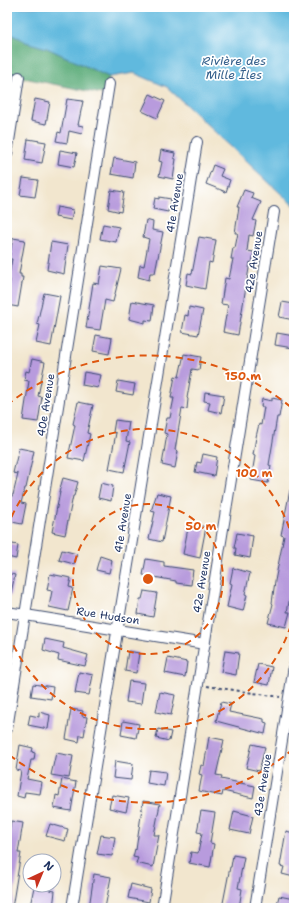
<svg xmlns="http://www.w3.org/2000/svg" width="301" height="915" font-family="'Shantell Sans',sans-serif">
	<rect width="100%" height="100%" fill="#fff"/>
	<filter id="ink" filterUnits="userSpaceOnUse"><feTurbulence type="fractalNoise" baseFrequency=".025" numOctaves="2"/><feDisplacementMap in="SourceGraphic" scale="8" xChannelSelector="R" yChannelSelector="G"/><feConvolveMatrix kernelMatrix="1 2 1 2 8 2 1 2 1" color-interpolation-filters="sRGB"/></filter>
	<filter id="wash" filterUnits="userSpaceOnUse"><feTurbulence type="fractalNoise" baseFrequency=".012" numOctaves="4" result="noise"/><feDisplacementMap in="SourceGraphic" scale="16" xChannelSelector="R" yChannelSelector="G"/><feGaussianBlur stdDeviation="0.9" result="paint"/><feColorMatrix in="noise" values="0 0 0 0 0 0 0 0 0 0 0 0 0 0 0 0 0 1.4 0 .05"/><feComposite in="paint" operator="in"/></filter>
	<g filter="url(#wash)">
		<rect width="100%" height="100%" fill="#f2e6ce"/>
		<!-- forest -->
		<path fill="#5bac79" stroke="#3b6e6c" d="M 7,30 L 26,42 L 47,48 L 109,77 L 107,95 L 19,77 L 7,83 Z"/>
		<!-- water -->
		<path fill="#60b9de" stroke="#3e749e" d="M 7,7 L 294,7 L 294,206 L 167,87 L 134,73 L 109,77 L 47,48 L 26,42 L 7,30 Z"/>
		<g id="blocks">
			<!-- building -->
			<path fill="#b89bdd" d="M 150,94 L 165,101 L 157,118 L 142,111 Z
				M 35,99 L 50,102 L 46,124 L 31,121 Z
				M 67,99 L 83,101 L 78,125 L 83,126 L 82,134 L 69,131 L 67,143 L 56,141 L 58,132 L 61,133 Z
				M 28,139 L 46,142 L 42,163 L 25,160 Z
				M 60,150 L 77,153 L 74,167 L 58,164 Z
				M 161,150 L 175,153 L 174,158 L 176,159 L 173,179 L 159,176 L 162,162 L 159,161 Z
				M 114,158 L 135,162 L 133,178 L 111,174 Z
				M 213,165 L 223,169 L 220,176 L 230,180 L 226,192 L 206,184 Z
				M 23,178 L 38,180 L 35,197 L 20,195 Z
				M 111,190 L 124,192 L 121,212 L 108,209 Z
				M 244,190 L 253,193 L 251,198 L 261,202 L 253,220 L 256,221 L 253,236 L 249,235 L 247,251 L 254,252 L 252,263 L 250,262 L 238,335 L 223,332 L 228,305 L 221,304 L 225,278 L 229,279 L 233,259 L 231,259 L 233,248 L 235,248 L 238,233 L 235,233 L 239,207 L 237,207 Z
				M 159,197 L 171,199 L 168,212 L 153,209 L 155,198 L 159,199 Z
				M 57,207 L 73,210 L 71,220 L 55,217 Z
				M 146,220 L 153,222 L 152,230 L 163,232 L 155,273 L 150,273 L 149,280 L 138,277 L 140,265 L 144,266 L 149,239 L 143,237 Z
				M 103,224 L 119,227 L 116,242 L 100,239 Z
				M 199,237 L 216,240 L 212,263 L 209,262 L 205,289 L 186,285 L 188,273 L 192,274 Z
				M 13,238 L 25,240 L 19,274 L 21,274 L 21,277 L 23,277 L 18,307 L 7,305 L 10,280 L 8,280 L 12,259 L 9,259 Z
				M 51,242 L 68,245 L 64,274 L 47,270 Z
				M 102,266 L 121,269 L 113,302 L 105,300 L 100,330 L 86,328 L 93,283 L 99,284 Z
				M 44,293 L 60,296 L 51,346 L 36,343 L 40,325 L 37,324 Z
				M 132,301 L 154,305 L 152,321 L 145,320 L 145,323 L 129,319 Z
				M 282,302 L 294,304 L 294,320 L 279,317 Z
				M 189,307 L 203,310 L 198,335 L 182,332 L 185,315 L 188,316 Z
				M 277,333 L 294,336 L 293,348 L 275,345 Z
				M 96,335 L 112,338 L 109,354 L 93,351 Z
				M 184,354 L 201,357 L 199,370 L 192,369 L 187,398 L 188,399 L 187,409 L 182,408 L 175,450 L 178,451 L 175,468 L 162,465 L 167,434 L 164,433 L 167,418 L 170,418 L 174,398 L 171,398 L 175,376 L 179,377 Z
				M 32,359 L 45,362 L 38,396 L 42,397 L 38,422 L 23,420 L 29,381 L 24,380 L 26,371 L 29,372 Z
				M 84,372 L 101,375 L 98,388 L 82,385 Z
				M 118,381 L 135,384 L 133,395 L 116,392 Z
				M 205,392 L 224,395 L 221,413 L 208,410 L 210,402 L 204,401 Z
				M 272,398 L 282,400 L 279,417 L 277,417 L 269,465 L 271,466 L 268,483 L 251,480 L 255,456 L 253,455 L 256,437 L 259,424 L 261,425 L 264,407 L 261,407 L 262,399 L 272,401 Z
				M 78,402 L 93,405 L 87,433 L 90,434 L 84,461 L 68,458 L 75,425 L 73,424 Z
				M 115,420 L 129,422 L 126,441 L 130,442 L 124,472 L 109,469 L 116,433 L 113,432 Z
				M 19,448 L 34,451 L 26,488 L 25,488 L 21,503 L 26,504 L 22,524 L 7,521 L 7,515 L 12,495 L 13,495 L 18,474 L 13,473 Z
				M 203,454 L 217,457 L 214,476 L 195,472 L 197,462 L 201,463 Z
				M 63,478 L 78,482 L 74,496 L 73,496 L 65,535 L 52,532 L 60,492 L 59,492 Z
				M 101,483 L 113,486 L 111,501 L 98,498 Z
				M 290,490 L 294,490 L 294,577 L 287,612 L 290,612 L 286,627 L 268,623 L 273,604 L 272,603 L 275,581 L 284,536 L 281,535 Z
				M 157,493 L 171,496 L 162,542 L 149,539 L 155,512 L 151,511 Z
				M 189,523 L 206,527 L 200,558 L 183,554 Z
				M 237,533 L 253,536 L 250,558 L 235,555 L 236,548 L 234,548 Z
				M 7,543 L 18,545 L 16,559 L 7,557 Z
				M 62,550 L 77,554 L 74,564 L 59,560 Z
				M 100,556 L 112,560 L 109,573 L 96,570 Z
				M 146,559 L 164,562 L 164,566 L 193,570 L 191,585 L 176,583 L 176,581 L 143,575 Z
				M 233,568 L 250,573 L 245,594 L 247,595 L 243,611 L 227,607 L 232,584 L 230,583 Z
				M 7,573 L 15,575 L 10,597 L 7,597 Z
				M 50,574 L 71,578 L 69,587 L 73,588 L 68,611 L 49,607 L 52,591 L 47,590 Z
				M 144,591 L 157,593 L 153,617 L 138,614 L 140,599 L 142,599 Z
				M 45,639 L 64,643 L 63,648 L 88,655 L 85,666 L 58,660 L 59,655 L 43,650 Z
				M 128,651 L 139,653 L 136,673 L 125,671 Z
				M 225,651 L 239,653 L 236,675 L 221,672 Z
				M 168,658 L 187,662 L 185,677 L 165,673 Z
				M 258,664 L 272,667 L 269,685 L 254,682 Z
				M 79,672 L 93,675 L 89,695 L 75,693 Z
				M 129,681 L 144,683 L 141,704 L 126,702 Z
				M 33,684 L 53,687 L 51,699 L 31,696 Z
				M 160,692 L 175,695 L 171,715 L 156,712 Z
				M 221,702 L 231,704 L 229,712 L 264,719 L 264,722 L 267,723 L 265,734 L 216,721 Z
				M 71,709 L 83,711 L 82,716 L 87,717 L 84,736 L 80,735 L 79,742 L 66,739 Z
				M 39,712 L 50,715 L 48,729 L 28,725 L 30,715 L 39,717 Z
				M 123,721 L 139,724 L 136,738 L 121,735 Z
				M 158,729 L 171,732 L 169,741 L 156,738 Z
				M 209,737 L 224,740 L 216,775 L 222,776 L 221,779 L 255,786 L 253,798 L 223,791 L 222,796 L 199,791 L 202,775 L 199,774 L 201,765 L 204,766 Z
				M 252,744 L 265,747 L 259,771 L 246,768 Z
				M 20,745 L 33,748 L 32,752 L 35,753 L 34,760 L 31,760 L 27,779 L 42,782 L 40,794 L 25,792 L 24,798 L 17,796 L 21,771 L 16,770 Z
				M 56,753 L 73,756 L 69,778 L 51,775 Z
				M 115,761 L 133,764 L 131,780 L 113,778 Z
				M 149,770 L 166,772 L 164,786 L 147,783 Z
				M 62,779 L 76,782 L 71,811 L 54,808 L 56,795 L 59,796 Z
				M 112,795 L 129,798 L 126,812 L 109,808 Z
				M 143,801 L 160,804 L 154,835 L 159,835 L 153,867 L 136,863 L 138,858 L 133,857 L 135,849 L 136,850 Z
				M 201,811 L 215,813 L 210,843 L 214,844 L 210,867 L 189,863 L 191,852 L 198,853 L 202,833 L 197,832 Z
				M 234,811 L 253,816 L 249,834 L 230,830 Z
				M 11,821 L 23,823 L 18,853 L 21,853 L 12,908 L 7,908 L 7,843 Z
				M 50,824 L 68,829 L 65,841 L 46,836 Z
				M 286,831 L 294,833 L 294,877 L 282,874 L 284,867 L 280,866 Z
				M 101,835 L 115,837 L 112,856 L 97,854 Z
				M 233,855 L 244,857 L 238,888 L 242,889 L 239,908 L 222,908 L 230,867 L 231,867 Z
				M 94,874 L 111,877 L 105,908 L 89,908 Z
				M 131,884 L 151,889 L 149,902 L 128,898 Z
				M 34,887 L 55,891 L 53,908 L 39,908 L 30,906 Z
				M 279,896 L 294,899 L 292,908 L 276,908 Z"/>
		</g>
	</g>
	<g filter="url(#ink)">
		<use href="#blocks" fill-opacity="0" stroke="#3b4a6f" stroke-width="1"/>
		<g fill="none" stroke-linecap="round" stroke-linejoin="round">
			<defs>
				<path id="street" d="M 7,154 L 19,77
					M 7,612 L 205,644
					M 7,729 L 109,84
					M 72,908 L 197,142
					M 162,908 L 274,212
					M 255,908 L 294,666"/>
			</defs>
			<!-- street casing -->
			<use href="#street" stroke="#3b4a6f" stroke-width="12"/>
			<!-- path -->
			<path stroke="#3b4a6f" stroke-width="2" stroke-dasharray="3 3" stroke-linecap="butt" d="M 207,686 L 280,697"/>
			<!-- street -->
			<use href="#street" stroke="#fff" stroke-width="10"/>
		</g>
	</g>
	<!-- distance rings -->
	<g fill="none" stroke="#de5710" stroke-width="2" stroke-dasharray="7 5">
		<circle cx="148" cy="579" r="75"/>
		<path d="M294 614A150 150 0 0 1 7 630M7 528A150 150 0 0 1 294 544"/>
		<path d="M293 749A224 224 0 0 1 7 753M7 405A224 224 0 0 1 293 409"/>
	</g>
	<g text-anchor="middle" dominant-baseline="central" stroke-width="3.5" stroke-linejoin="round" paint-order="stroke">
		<!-- street labels -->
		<g font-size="11" fill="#1b2f5e" stroke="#fff">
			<text transform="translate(175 203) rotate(-81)">41e Avenue</text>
			<text transform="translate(254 262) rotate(-81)">42e Avenue</text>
			<text transform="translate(46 405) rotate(-81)">40e Avenue</text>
			<text transform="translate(123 523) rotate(-81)">41e Avenue</text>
			<text transform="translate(202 582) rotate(-81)">42e Avenue</text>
			<text transform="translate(108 616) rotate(9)">Rue Hudson</text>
			<text transform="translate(263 785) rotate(-81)">43e Avenue</text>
		</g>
		<!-- water labels -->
		<g font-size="12" font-style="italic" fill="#335f8b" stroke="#fff">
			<text x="234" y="61">Rivière des<tspan x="234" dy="14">Mille Îles</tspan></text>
		</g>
	</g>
	<circle cx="148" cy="579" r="6" fill="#de5710" stroke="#fff" stroke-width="2"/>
	<g font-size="12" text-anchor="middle" font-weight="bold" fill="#de5710" stroke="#fff" stroke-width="3.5" stroke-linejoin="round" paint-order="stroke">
		<text x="243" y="380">150 m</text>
		<text x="254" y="477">100 m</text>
		<text x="201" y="530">50 m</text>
	</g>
	<!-- margin -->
	<rect width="301" height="915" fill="none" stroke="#fff" stroke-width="24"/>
	<!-- north arrow -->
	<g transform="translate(42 873) rotate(44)"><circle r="19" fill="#ffffff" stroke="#a4acbf"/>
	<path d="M0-3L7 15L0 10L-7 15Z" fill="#c8321e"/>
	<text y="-6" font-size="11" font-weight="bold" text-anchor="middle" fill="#1b2f5e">N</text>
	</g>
</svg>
